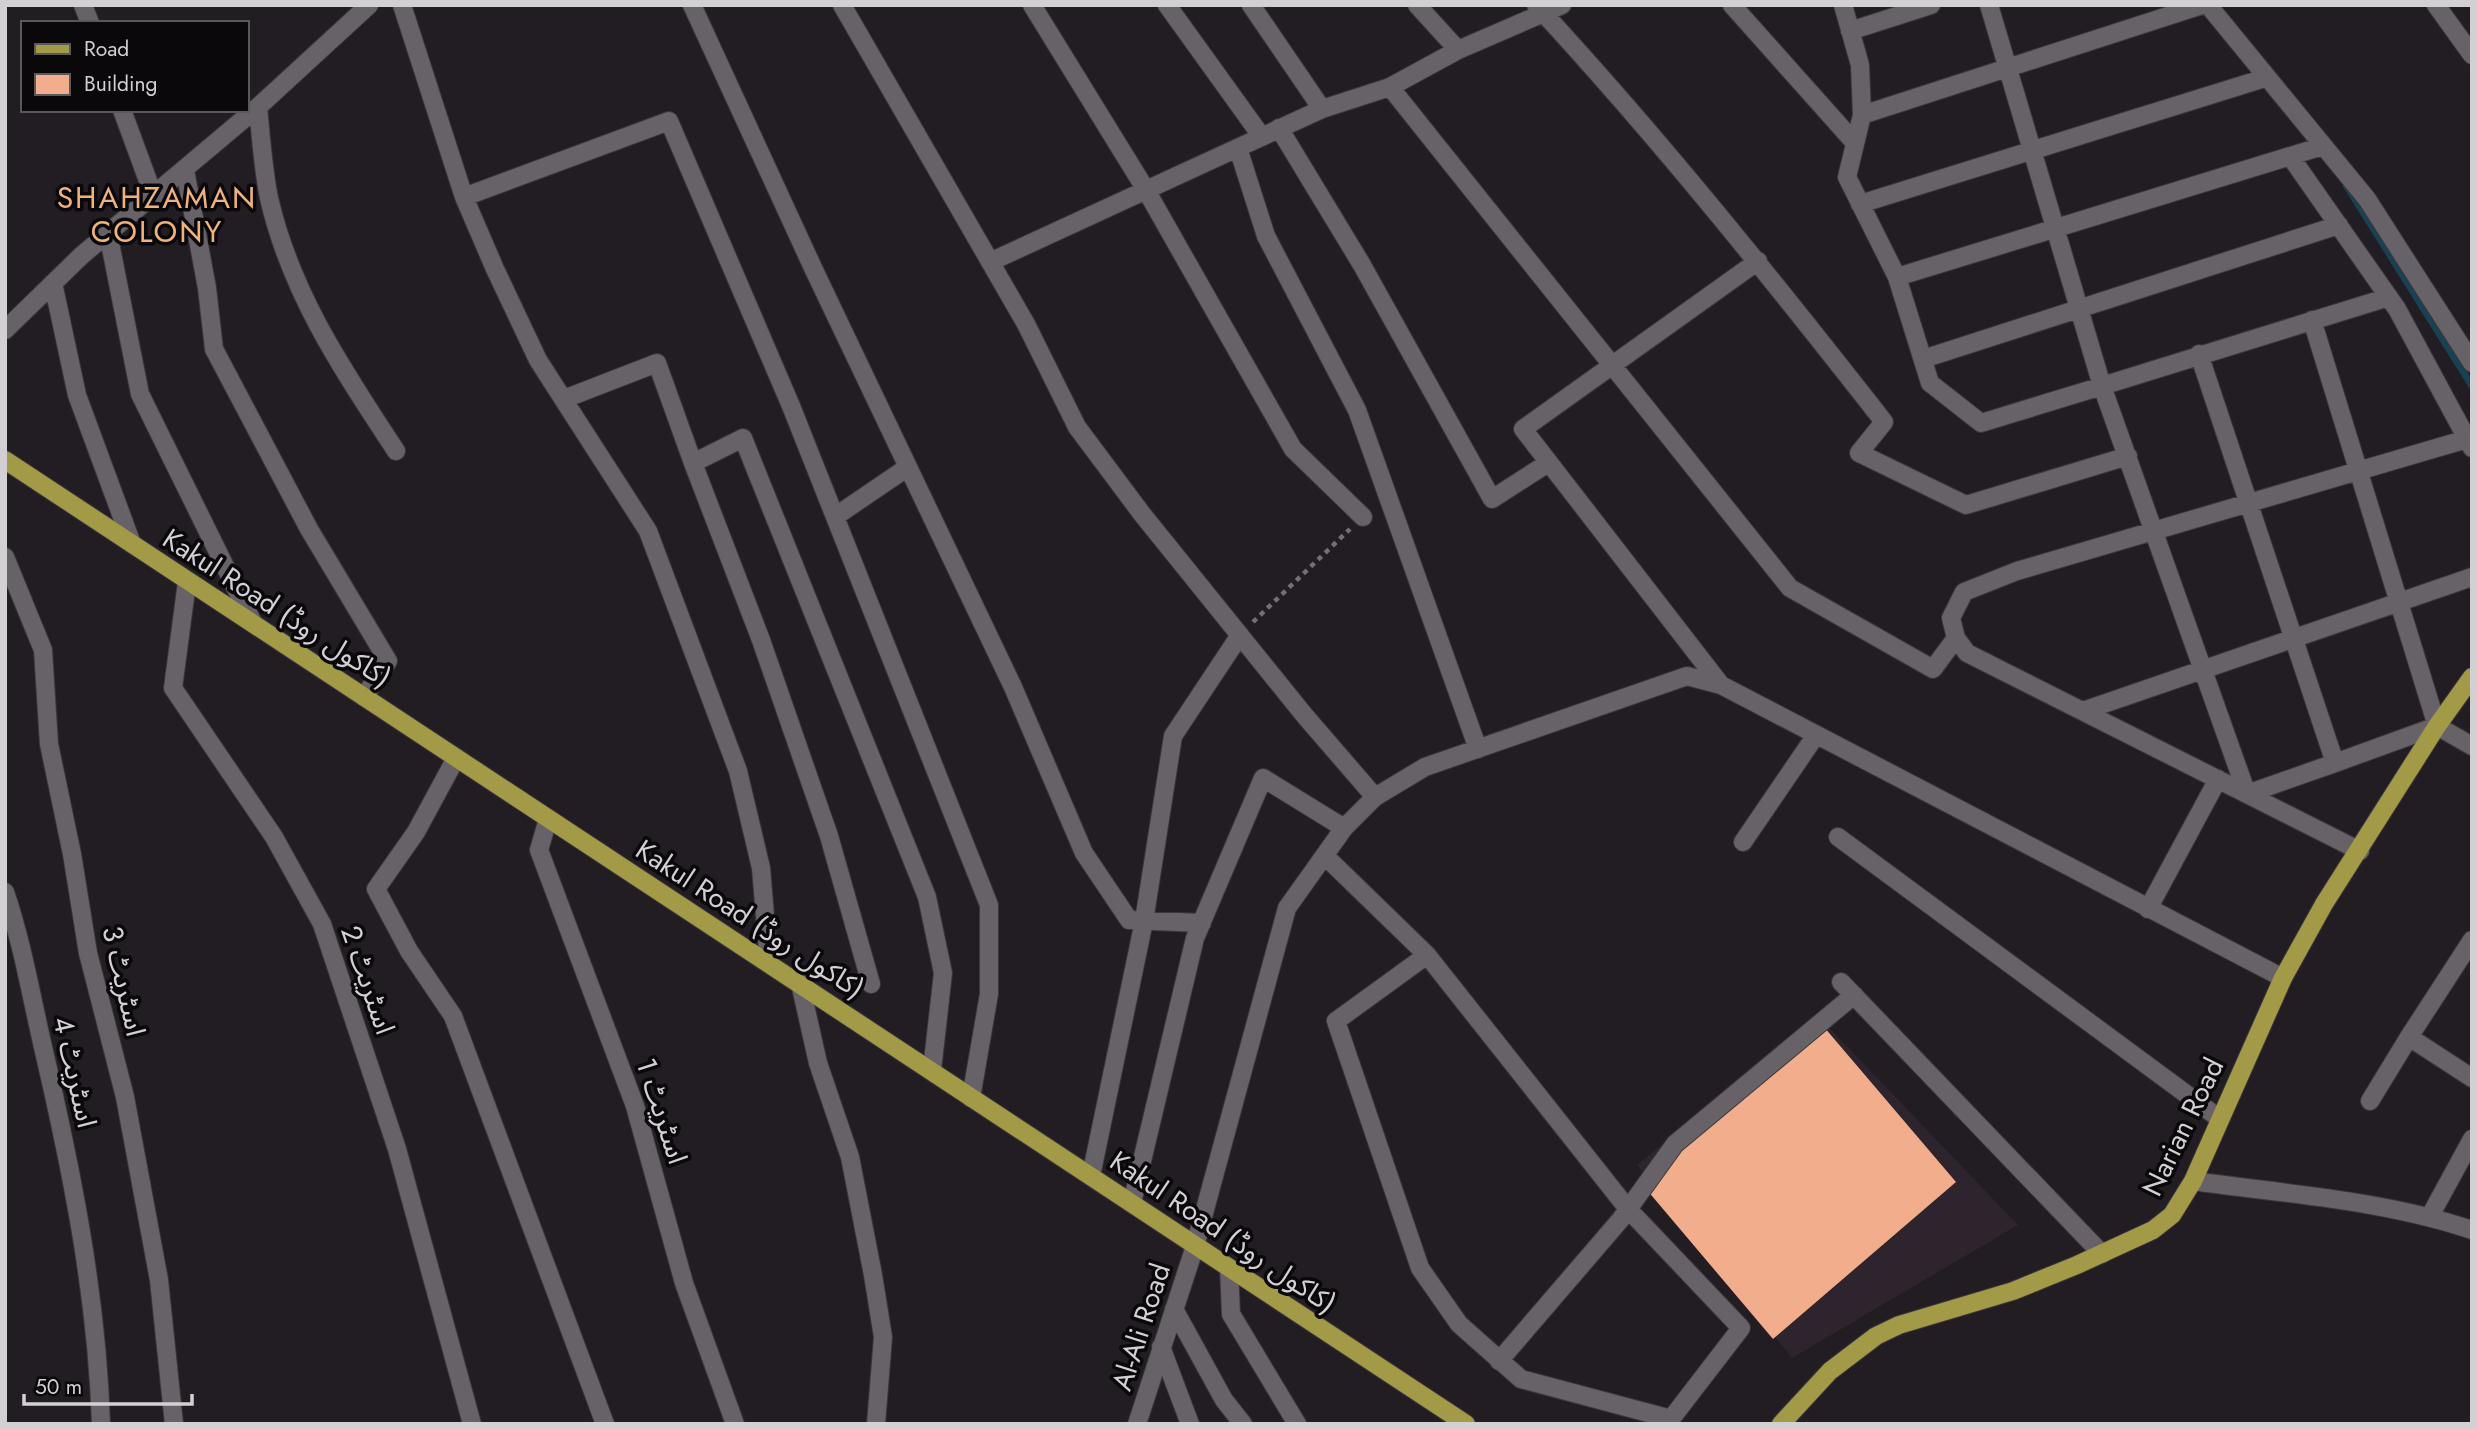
<svg xmlns="http://www.w3.org/2000/svg" width="2477" height="1429" font-family="Jost,'Noto Sans Arabic',sans-serif">
	<rect width="100%" height="100%" fill="#211d22"/>
	<!-- built -->
	<path fill="#2d242d" d="M 1818,1016 L 2018,1225 L 1792,1358 L 1637,1165 Z"/>
	<g fill="none" stroke-linecap="round" stroke-linejoin="round">
		<!-- stream -->
		<path stroke="#174253" stroke-width="7" d="M 2346,185 L 2472,386"/>
	</g>
	<!-- building -->
	<path fill="#f2ae8c" d="M 1824,1027 L 1956,1182 L 1773,1339 L 1641,1183 Z"/>
	<g fill="none" stroke-linecap="round" stroke-linejoin="round">
		<defs>
			<path id="minor" d="M 83,5 L 90,23
				M 402,5 L 464,197 L 495,269 L 538,360 L 648,531 L 738,771 L 761,868 L 769,963
				M 692,5 L 814,270 L 1013,687 L 1084,853 L 1129,920 L 1202,923
				M 842,5 L 1026,324 L 1077,427 L 1142,514 L 1305,716 L 1375,797
				M 1032,5 L 1146,190 L 1293,449 L 1363,517
				M 1167,5 L 1262,137
				M 1251,5 L 1322,109 L 1390,87
				M 1417,5 L 1458,50
				M 1536,5 C 1659,138 1772,279 1884,422 L 1859,453 L 1966,505 L 2128,456
				M 1562,5 L 1458,50 L 1390,87 L 1790,588 L 1933,669 L 1956,638
				M 1732,5 L 1855,143
				M 1843,5 L 1860,65 L 1862,115 L 1847,177 L 1897,277 L 1930,383 L 1981,423 L 2102,386 L 2247,794 L 2335,763 L 2199,354
				M 1989,5 L 2102,386 L 2389,297
				M 2208,5 L 2367,199 L 2472,363
				M 2436,5 L 2472,55
				M 1850,31 L 1931,5
				M 258,107 C 261,137 263,169 269,198 C 291,294 343,370 396,451
				M 122,110 L 154,197
				M 1862,115 L 2202,5
				M 1279,128 L 1362,265 L 1492,499 L 1548,463
				M 1238,148 L 1266,236 L 1357,410 L 1478,749
				M 2290,156 L 2397,309 L 2472,448
				M 185,170 L 207,288 L 214,349 L 309,529 L 388,661 L 364,697
				M 464,197 L 669,121 L 791,406 L 989,905 L 989,994 L 971,1098
				M 1860,204 L 2265,78
				M 108,233 L 140,394 L 253,623
				M 990,262 L 1322,109
				M 1897,277 L 2323,146
				M 53,283 L 77,395 L 132,544
				M 2312,320 L 2437,726 L 2472,746
				M 5,330 L 81,256 L 258,107 L 369,5
				M 1923,359 L 2339,225
				M 564,399 L 657,363 L 693,463 L 743,438 L 927,897 L 943,973 L 932,1070
				M 693,463 L 761,640 L 829,836 L 871,984
				M 836,516 L 908,467
				M 5,557 L 43,650 L 49,744 L 72,854 L 88,953 L 125,1097 L 159,1280 L 174,1424
				M 187,582 L 173,688 L 274,837 L 322,924 L 397,1149 L 472,1424
				M 1721,685 L 1523,429 L 1758,261
				M 2083,711 L 2472,577
				M 456,758 L 416,832 L 376,889 L 409,951 L 453,1016 L 605,1424
				M 2335,763 L 2437,726
				M 548,819 L 539,850 L 635,1106 L 684,1283 L 735,1424
				M 1838,837 L 2220,1119
				M 1743,842 L 1816,735
				M 2360,851 L 1967,653 L 1956,638 L 1951,618 L 1964,592 L 2017,571 L 2467,439
				M 1325,856 L 1427,955 L 1336,1021 L 1420,1268 L 1459,1324 L 1521,1379 L 1671,1419 L 1741,1328 L 1628,1209 L 1427,955
				M 5,892 C 22,942 31,995 43,1047 C 72,1172 97,1296 101,1424
				M 2148,909 L 2218,779
				M 2472,940 L 2409,1037 L 2472,1078
				M 1841,982 L 2102,1254
				M 800,983 L 818,1063 L 850,1157 L 873,1275 L 883,1337 L 876,1424
				M 2370,1101 L 2409,1037
				M 1091,1176 L 1144,921 L 1173,736 L 1240,635
				M 2193,1181 C 2286,1194 2383,1200 2472,1230
				M 1132,1203 L 1195,938 L 1263,778 L 1344,828
				M 2430,1216 L 2472,1139
				M 1229,1268 L 1231,1314 L 1297,1424
				M 1174,1309 L 1224,1400 L 1243,1424
				M 1161,1347 L 1190,1424
				M 1499,1361 L 1621,1219 L 1675,1144 L 1854,995
				M 1137,1424 L 1195,1246 L 1287,908 L 1344,828 L 1375,797 L 1425,767 L 1687,676 L 1721,685 L 2283,978"/>
			<path id="major" d="M 5,460 L 1466,1424
				M 1781,1424 L 1830,1371 L 1876,1336 L 1899,1325 L 2013,1291 L 2077,1265 L 2153,1230 L 2172,1215 L 2193,1181 L 2283,978 L 2324,904 L 2437,726 L 2472,677"/>
		</defs>
		<!-- minor casing -->
		<use href="#minor" stroke="#3b373b" stroke-width="20"/>
		<!-- major casing -->
		<use href="#major" stroke="#3b373b" stroke-width="20"/>
		<!-- path -->
		<path stroke="#737074" stroke-width="4.5" stroke-dasharray="5 5" stroke-linecap="butt" d="M 1253,622 L 1350,529"/>
		<!-- minor -->
		<use href="#minor" stroke="#676268" stroke-width="18"/>
		<!-- major -->
		<use href="#major" stroke="#a29a47" stroke-width="18"/>
	</g>
	<g text-anchor="middle" dominant-baseline="central" stroke-width="7" stroke-linejoin="round" paint-order="stroke">
		<!-- street labels -->
		<g font-size="28" fill="#d3d0d3" stroke="#0a080a">
			<text transform="translate(277 608) rotate(33)">Kakul Road (کاکول روڈ)</text>
			<text transform="translate(750 919) rotate(33)">Kakul Road (کاکول روڈ)</text>
			<text transform="translate(368 980) rotate(71)">اسٹریٹ 2</text>
			<text transform="translate(124 981) rotate(77)">اسٹریٹ 3</text>
			<text transform="translate(75 1072) rotate(77)">اسٹریٹ 4</text>
			<text transform="translate(662 1111) rotate(72)">اسٹریٹ 1</text>
			<text transform="translate(2183 1127) rotate(-64)">Narian Road</text>
			<text transform="translate(1223 1232) rotate(34)">Kakul Road (کاکول روڈ)</text>
			<text transform="translate(1141 1327) rotate(-72)">Al-Ali Road</text>
		</g>
		<!-- neighbourhood labels -->
		<g font-size="30" letter-spacing="2" fill="#efb27c" stroke="#0a080a">
			<text x="157" y="197">SHAHZAMAN<tspan x="157" dy="34">COLONY</tspan></text>
		</g>
	</g>
	<!-- border -->
	<rect width="2477" height="1429" fill="none" stroke="#d3d0d3" stroke-width="14"/>
	<!-- legend -->
	<rect x="21" y="21" width="228" height="91" fill="#0a080a" stroke="#5a585a" stroke-width="2"/>
	<rect x="35" y="44" width="35" height="10" fill="#a29a47" stroke="#5a585a" stroke-width="2"/>
	<text x="84" y="56" font-size="21" fill="#d3d0d3">Road</text>
	<rect x="35" y="74" width="35" height="21" fill="#f2ae8c" stroke="#5a585a" stroke-width="2"/>
	<text x="84" y="91" font-size="21" fill="#d3d0d3">Building</text>
	<!-- scale -->
	<path d="M24 1394v10h168v-10" fill="none" stroke="#d3d0d3" stroke-width="3.5"/>
	<text x="35" y="1394" font-size="21" fill="#d3d0d3" stroke="#0a080a" stroke-width="5" paint-order="stroke">50 m</text>
</svg>
